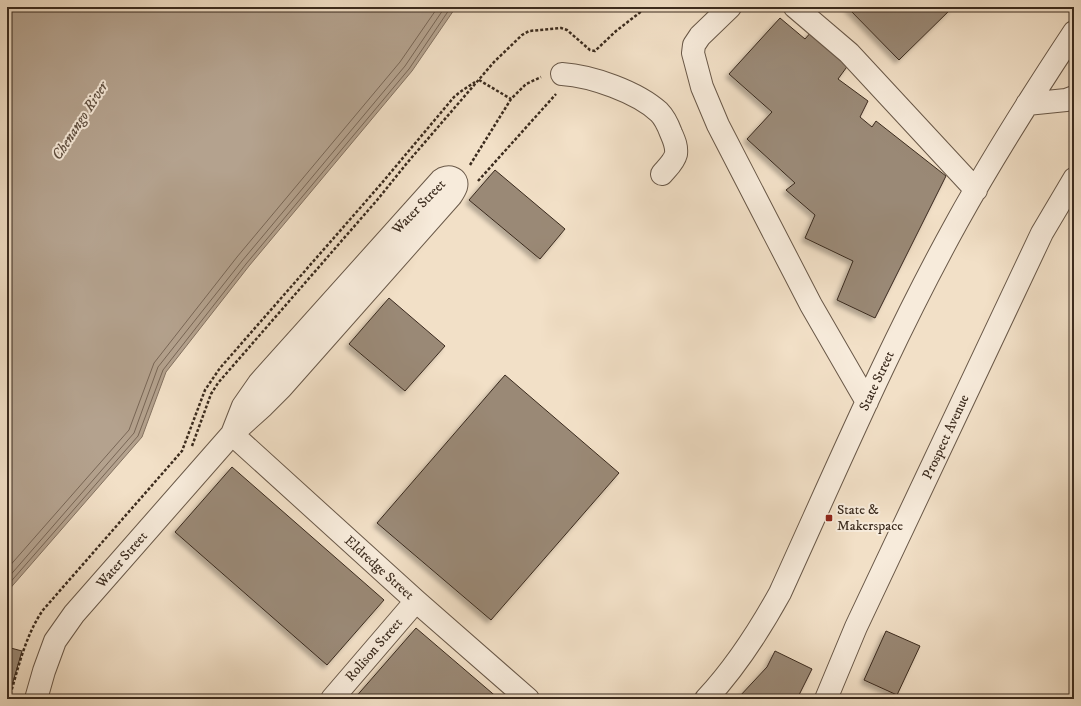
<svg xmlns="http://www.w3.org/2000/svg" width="1081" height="706" font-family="'IM FELL DW Pica',serif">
	<defs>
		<filter id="shadow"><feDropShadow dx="-3.5" dy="3.5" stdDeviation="2" flood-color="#0004"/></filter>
	</defs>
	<rect width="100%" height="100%" fill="#f2e0c7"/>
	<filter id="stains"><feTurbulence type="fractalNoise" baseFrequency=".005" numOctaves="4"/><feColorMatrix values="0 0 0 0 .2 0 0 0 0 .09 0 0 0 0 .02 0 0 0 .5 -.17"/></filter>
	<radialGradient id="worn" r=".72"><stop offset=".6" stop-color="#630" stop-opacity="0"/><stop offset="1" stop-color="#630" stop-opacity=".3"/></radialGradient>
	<!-- water -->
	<path fill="#b4a28e" stroke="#847261" d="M 7,7 L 456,7 L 412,71 L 249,266 L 166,372 L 142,437 L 7,592 Z"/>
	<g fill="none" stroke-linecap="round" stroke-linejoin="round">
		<!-- shore -->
		<path stroke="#786656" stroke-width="1" d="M 7,569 L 129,430 L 154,363 L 237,257 L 400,62 L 438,7
			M 7,579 L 134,433 L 158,367 L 242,261 L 405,66 L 445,7
			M 7,586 L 138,436 L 163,370 L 246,264 L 409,69 L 451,7"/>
	</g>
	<!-- building -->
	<path fill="#9a8976" stroke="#3b2b1e" filter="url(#shadow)" d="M 847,7 L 953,7 L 899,60 Z
		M 780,18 L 805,39 L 812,31 L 849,64 L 838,79 L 868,101 L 860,117 L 872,127 L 876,121 L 946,176 L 875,318 L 837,300 L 853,261 L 805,238 L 815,215 L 786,190 L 795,183 L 747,139 L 772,112 L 729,74 Z
		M 495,170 L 565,229 L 540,259 L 469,200 Z
		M 389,298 L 445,346 L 405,391 L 349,344 Z
		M 505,375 L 619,473 L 491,620 L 377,523 Z
		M 232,467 L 384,600 L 327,665 L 175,532 Z
		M 416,628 L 499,699 L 354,699 Z
		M 886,631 L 920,646 L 897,695 L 864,680 Z
		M 7,647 L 22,651 L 8,699 L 7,699 Z
		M 775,651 L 812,669 L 797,699 L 742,699 L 739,697 L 767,667 Z"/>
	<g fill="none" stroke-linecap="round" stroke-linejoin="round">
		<defs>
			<path id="minor" d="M 730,7 L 700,36 L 694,45 L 693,53 L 702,87 L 718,125 L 811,305 L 867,402
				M 795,7 L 849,53 L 976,190
				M 562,74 C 592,76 637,92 659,112 C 665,118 668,125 671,133 C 674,140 677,146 676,154 C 674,162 667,168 662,174
				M 1027,104 L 1066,100 L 1074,97
				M 232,434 L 416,601 L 528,699
				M 36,699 L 44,671 L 55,641 L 74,614 L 232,434 L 263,406 L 281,388 L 451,196 C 453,193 455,190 456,187 C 459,177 447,175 441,180 L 259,383 L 243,406 L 232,434
				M 332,699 L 416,601
				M 706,699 C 736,667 759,631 780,593 C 837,468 891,341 957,222 C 993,157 1033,94 1074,32
				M 826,699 L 856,627 L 1042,233 L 1074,179"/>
		</defs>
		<!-- minor casing -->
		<use href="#minor" stroke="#695848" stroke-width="24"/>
		<!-- path -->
		<path stroke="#3b2b1e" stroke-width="2.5" stroke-dasharray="3 2" stroke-linecap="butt" d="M 479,80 L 511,99
			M 470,165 L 511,99 L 526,84 L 541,77
			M 478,181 L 556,94
			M 192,446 L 211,394 L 218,383 L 378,199 L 407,163 L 494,62 L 522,35 L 529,31 L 561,28 L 567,30 L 590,50 L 595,51 L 616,31 L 647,7
			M 9,699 C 18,669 25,636 43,610 L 182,451 L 205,390 L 220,368 L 381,184 L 454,97 L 460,92 L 475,82"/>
		<!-- minor -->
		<use href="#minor" stroke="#f7ebdb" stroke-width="22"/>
	</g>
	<!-- markers -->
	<rect fill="#8f2418" stroke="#f7ebdb" stroke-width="1.5" x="825" y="514" width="8" height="8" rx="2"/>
	<g text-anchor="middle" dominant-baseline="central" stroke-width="4" stroke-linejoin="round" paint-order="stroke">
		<!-- street labels -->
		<g font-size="14" fill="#3b2b1e" stroke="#f7ebdb">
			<text transform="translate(419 207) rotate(-46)">Water Street</text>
			<text transform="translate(877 381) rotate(-65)">State Street</text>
			<text transform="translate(946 437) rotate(-65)">Prospect Avenue</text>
			<text transform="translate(122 560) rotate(-49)">Water Street</text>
			<text transform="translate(379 568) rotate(42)">Eldredge Street</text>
			<text transform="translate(374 650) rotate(-49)">Rolison Street</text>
		</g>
		<!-- poi labels -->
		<g font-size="14" fill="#3b2b1e" stroke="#f7ebdb" text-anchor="start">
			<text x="837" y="510">State &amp;<tspan x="837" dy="16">Makerspace</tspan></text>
		</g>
		<!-- water labels -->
		<g font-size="15" font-style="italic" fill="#5f4f40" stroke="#f7ebdb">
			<text transform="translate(80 121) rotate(-57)">Chenango River</text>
		</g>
	</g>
	<!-- margin -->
	<rect width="1081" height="706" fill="none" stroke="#f2e0c7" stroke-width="24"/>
	<rect x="8" y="8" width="1065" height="690" fill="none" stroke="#3b2b1e" stroke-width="2"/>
	<rect x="12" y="12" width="1057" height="682" fill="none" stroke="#3b2b1e"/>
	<rect width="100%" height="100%" filter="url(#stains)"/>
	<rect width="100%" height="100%" fill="url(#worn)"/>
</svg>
